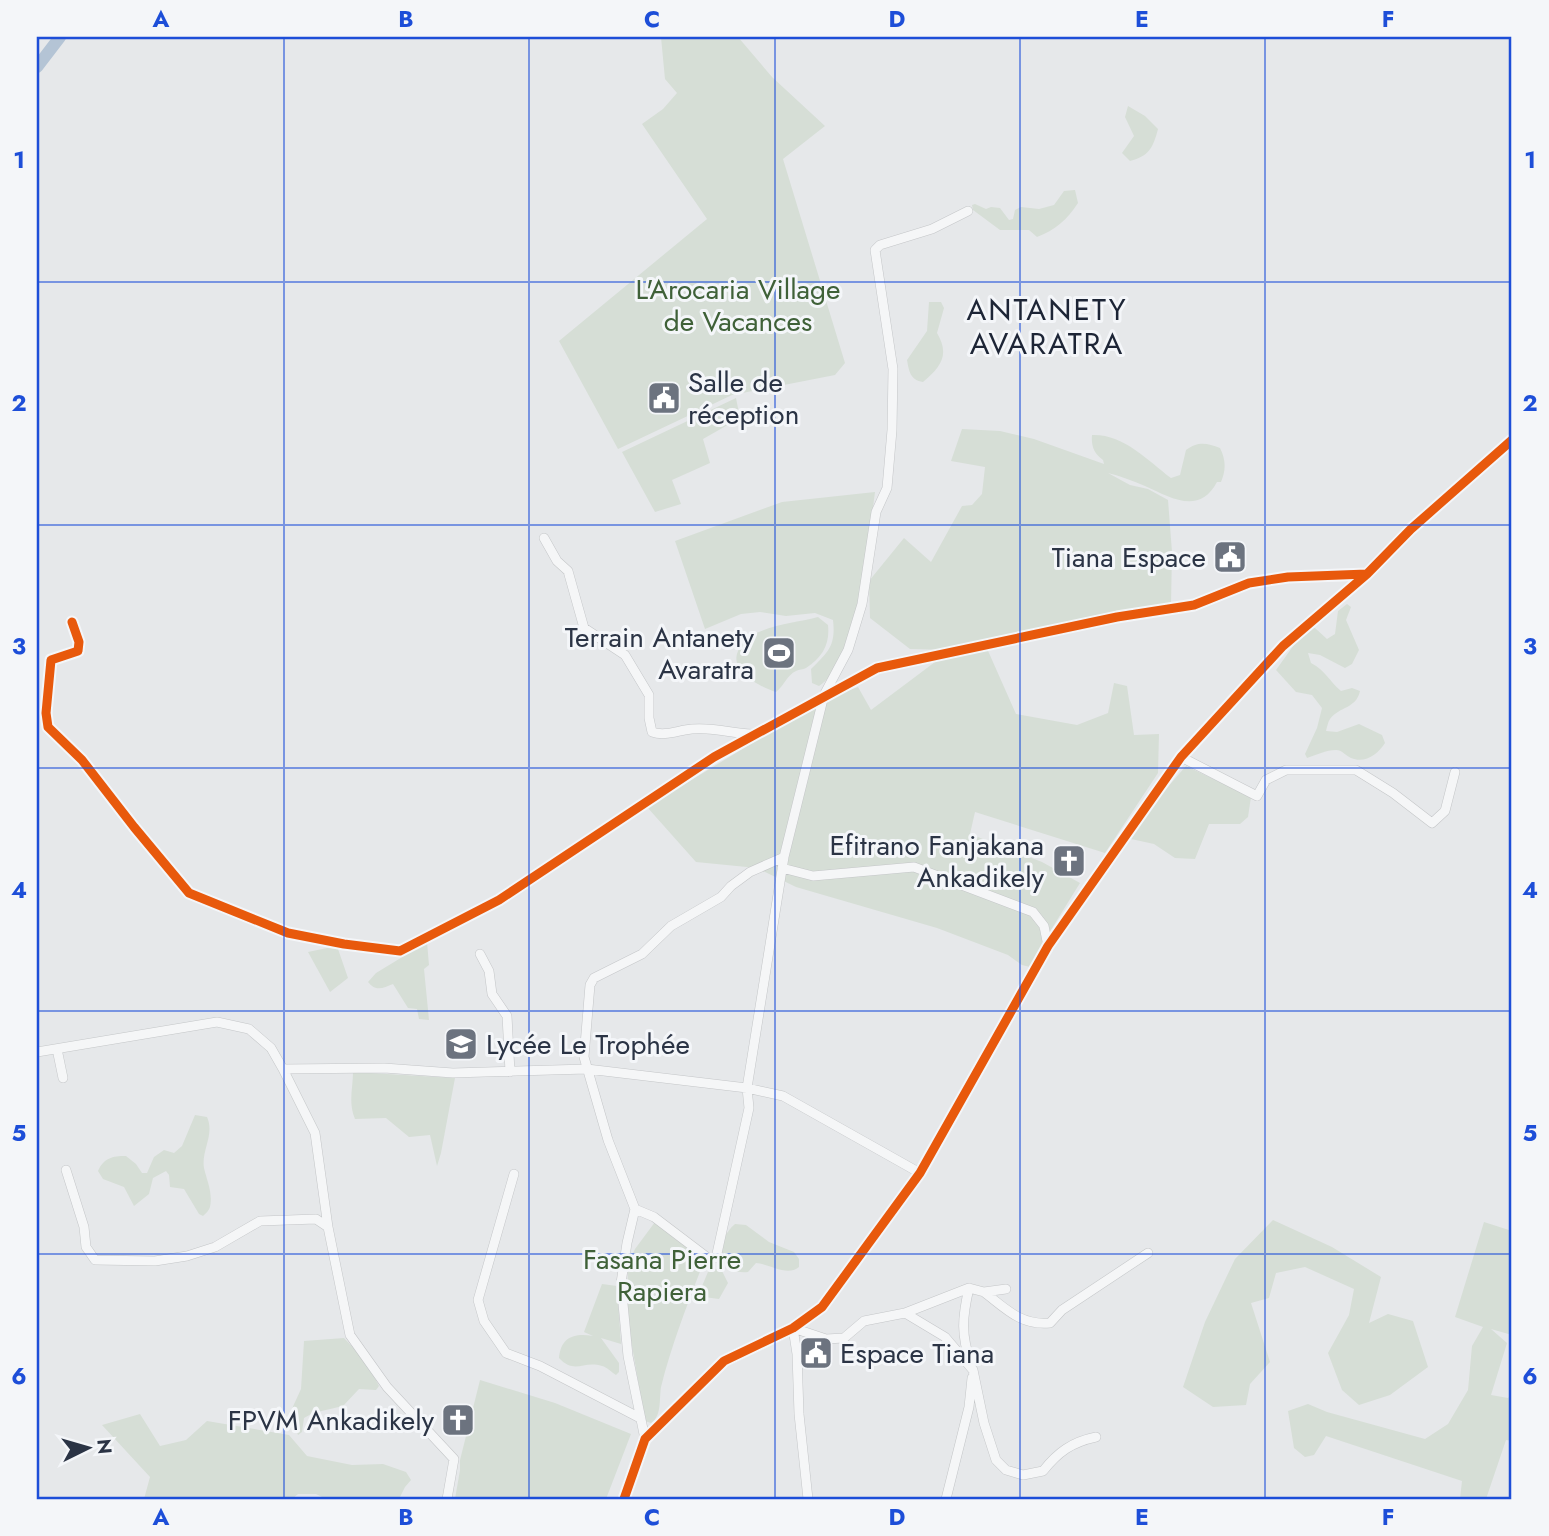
<svg xmlns="http://www.w3.org/2000/svg" width="1549" height="1536" font-family="Jost,sans-serif">
	<rect width="100%" height="100%" fill="#e6e8ea"/>
	<!-- green -->
	<path fill="#d6ded6" d="M 661,37 L 738,37 L 772,77 L 825,126 L 783,159 L 845,363 L 835,375 L 732,395 L 618,449 L 559,341 L 707,219 L 642,124 L 663,109 L 677,93 L 665,79 Z
		M 1128,106 L 1145,116 L 1158,129 C 1153,148 1149,156 1130,161 L 1122,153 L 1134,136 L 1125,117 Z
		M 1075,190 L 1078,203 C 1067,220 1055,230 1037,237 L 1029,230 L 1000,230 L 973,210 L 972,205 L 975,204 L 986,209 L 991,207 L 1000,208 L 1009,220 L 1013,219 L 1015,210 L 1021,207 L 1039,209 L 1054,205 L 1064,191 Z
		M 929,302 L 941,302 L 944,308 L 937,333 C 950,355 941,367 923,382 C 910,380 909,371 907,360 L 927,331 Z
		M 736,398 L 740,418 L 703,439 L 710,463 L 672,480 L 681,504 L 655,512 L 622,452 Z
		M 962,429 L 1000,431 L 1034,439 L 1104,464 L 1103,460 C 1094,454 1091,446 1092,435 C 1124,434 1147,460 1171,478 L 1180,475 L 1186,450 C 1198,441 1207,443 1220,448 C 1226,460 1226,470 1221,482 L 1217,482 C 1199,516 1170,497 1145,486 C 1133,481 1120,476 1108,473 L 1130,485 L 1148,489 L 1168,500 L 1172,552 L 1171,605 L 985,644 L 1016,714 L 1077,725 L 1108,713 L 1114,683 L 1127,686 L 1134,735 L 1159,734 L 1158,773 L 1105,853 L 975,812 L 970,834 L 1042,862 L 1080,883 L 1041,946 L 1030,967 L 1022,965 L 1008,955 L 937,928 L 796,887 L 757,868 L 696,862 L 647,807 L 759,739 L 788,712 L 858,687 L 871,710 L 951,650 L 910,649 L 870,618 L 869,581 L 904,538 L 931,562 L 962,506 L 972,505 L 982,494 L 985,467 L 951,461 Z
		M 875,492 C 869,537 859,662 819,686 L 812,683 L 811,669 C 828,652 836,646 833,620 L 815,613 L 786,616 L 760,612 L 741,614 L 705,629 L 675,541 L 782,502 Z
		M 1347,604 L 1351,607 L 1346,620 L 1359,650 L 1352,664 L 1345,668 L 1320,655 L 1308,653 L 1311,663 C 1326,671 1329,681 1341,691 L 1352,688 L 1360,691 C 1356,709 1340,706 1330,719 C 1328,722 1327,727 1326,731 L 1337,732 L 1359,724 L 1382,735 L 1385,743 C 1378,754 1365,764 1351,758 C 1345,755 1342,750 1336,750 C 1326,750 1316,755 1307,758 L 1305,754 L 1317,728 L 1322,708 L 1312,695 L 1296,692 L 1276,670 L 1306,628 L 1315,628 L 1327,639 L 1335,634 L 1338,611 Z
		M 818,617 L 828,625 C 830,644 823,657 806,668 C 803,670 799,669 796,671 C 787,675 784,686 776,692 C 759,686 727,671 739,649 C 742,642 751,635 759,632 C 777,624 799,622 818,617 Z
		M 1186,766 L 1251,797 L 1248,817 L 1240,824 L 1209,824 L 1195,859 L 1175,858 L 1154,844 L 1131,839 L 1159,797 Z
		M 427,942 L 429,965 L 424,969 L 429,1020 L 419,1019 L 417,1009 L 408,1008 L 393,984 C 383,988 376,992 368,982 L 376,973 Z
		M 327,948 L 338,949 L 348,978 L 330,992 L 308,952 Z
		M 353,1072 L 455,1078 L 441,1153 L 437,1166 L 430,1135 L 409,1137 L 386,1118 L 355,1119 C 348,1103 353,1088 353,1072 Z
		M 195,1115 L 207,1117 C 215,1135 201,1150 204,1168 C 207,1181 213,1193 210,1207 C 208,1212 206,1213 203,1216 L 199,1214 L 184,1189 L 170,1187 L 169,1175 L 166,1171 L 153,1178 L 149,1194 L 134,1206 L 124,1187 L 103,1179 L 98,1171 C 104,1158 112,1156 126,1156 L 136,1164 L 142,1173 L 147,1173 L 154,1157 L 164,1150 L 174,1153 L 182,1146 Z
		M 1273,1220 L 1332,1247 L 1381,1277 L 1369,1323 L 1388,1314 L 1413,1321 L 1428,1367 L 1390,1395 L 1359,1405 L 1342,1390 L 1328,1353 L 1349,1315 L 1354,1289 L 1305,1267 L 1276,1273 L 1269,1298 L 1251,1303 L 1270,1362 L 1250,1384 L 1246,1405 L 1213,1407 L 1183,1387 L 1205,1322 L 1235,1259 Z
		M 655,1222 L 704,1261 C 688,1303 672,1343 661,1387 C 659,1399 662,1416 651,1423 L 645,1421 L 631,1340 L 627,1303 L 628,1264 L 635,1249 Z
		M 1484,1222 L 1512,1231 L 1512,1335 L 1491,1329 L 1507,1343 L 1491,1395 L 1508,1398 L 1512,1394 L 1512,1441 L 1506,1440 L 1486,1499 L 1460,1499 L 1462,1481 L 1326,1436 L 1314,1455 L 1305,1457 L 1294,1448 L 1288,1411 L 1308,1404 L 1327,1412 L 1425,1439 L 1448,1424 L 1468,1390 L 1472,1346 L 1483,1327 L 1455,1317 Z
		M 735,1224 L 746,1225 L 769,1242 L 794,1252 L 799,1259 L 799,1267 C 787,1277 770,1264 756,1263 L 748,1272 C 714,1275 714,1242 735,1224 Z
		M 710,1267 L 722,1271 L 728,1283 L 719,1299 L 704,1297 L 700,1291 Z
		M 602,1284 L 617,1286 L 621,1344 L 601,1338 L 619,1363 L 619,1372 L 616,1375 C 611,1372 607,1367 602,1366 C 583,1360 575,1375 559,1358 C 561,1337 574,1333 593,1336 L 584,1332 Z
		M 344,1338 L 366,1361 L 379,1386 L 376,1390 L 359,1389 L 343,1406 L 313,1413 L 304,1418 L 302,1432 L 298,1435 L 290,1413 L 301,1389 L 304,1341 Z
		M 480,1380 L 555,1403 L 631,1434 L 606,1499 L 455,1499 L 460,1470 L 460,1460 Z
		M 140,1414 L 160,1446 L 186,1440 L 207,1421 L 289,1435 L 307,1456 L 352,1465 L 383,1464 L 406,1472 L 411,1480 L 405,1487 L 399,1499 L 326,1499 L 316,1494 L 298,1494 L 292,1499 L 144,1499 L 150,1477 L 102,1425 Z"/>
	<g fill="none" stroke-linecap="round" stroke-linejoin="round">
		<!-- canal -->
		<path stroke="#b4c4d5" stroke-width="12" d="M 37,67 L 60,37"/>
		<defs>
			<path id="minor" d="M 544,538 L 557,561 L 568,571 L 584,628 L 625,655 L 649,695 L 649,718 L 652,732 C 663,736 674,732 685,730 C 706,726 730,733 751,734
				M 72,622 L 79,642 L 78,651 L 51,660 L 46,713 L 48,727 L 82,760 L 134,827 L 189,893 L 288,933 L 344,944 L 400,951 L 499,900 L 714,757 L 877,668 L 1117,617 L 1194,605 L 1249,583 L 1288,577 L 1367,574
				M 1181,757 L 1257,796 L 1266,780 L 1286,770 L 1356,770 L 1393,793 L 1432,823 L 1445,811 L 1455,772
				M 782,868 L 813,876 L 914,867 L 1033,912 L 1044,926 L 1048,946
				M 480,954 L 489,971 L 492,994 L 507,1016 L 510,1072
				M 57,1049 L 63,1078
				M 37,1052 L 217,1022 L 249,1029 L 271,1048 L 283,1069 L 315,1133 L 328,1227 L 350,1335 L 387,1387 L 454,1459 L 447,1499
				M 283,1069 L 384,1068 L 453,1073 L 587,1069 L 747,1088 L 783,1096 L 920,1173
				M 66,1170 L 84,1227 L 86,1247 L 95,1260 L 155,1261 L 187,1256 L 215,1247 L 260,1221 L 316,1219 L 328,1227
				M 514,1174 L 478,1300 L 484,1321 L 506,1353 L 540,1366 L 640,1418
				M 635,1209 L 654,1217 L 708,1258 L 716,1258 L 749,1108 L 747,1088 L 784,857 L 824,695 L 848,650 L 862,604 L 876,512 L 887,488 L 892,430 L 893,369 L 875,250 L 880,245 L 932,229 L 968,211
				M 969,1288 C 962,1318 961,1335 971,1364
				M 984,1292 C 1005,1308 1021,1326 1050,1323 L 1062,1310 L 1148,1253
				M 905,1313 L 945,1337 L 973,1370 L 984,1423 L 996,1460 L 1006,1470 L 1023,1475 L 1043,1471 C 1058,1452 1072,1442 1096,1437
				M 645,1439 L 628,1356 L 621,1283 L 627,1243 L 635,1209 L 608,1140 L 584,1057 L 590,985 L 594,978 L 642,954 L 671,926 L 721,897 L 731,886 L 750,872 L 784,857
				M 808,1499 L 799,1414 L 797,1354 L 793,1328 L 826,1339 L 844,1338 L 864,1321 L 905,1313 L 969,1288 L 984,1292 L 1006,1289
				M 946,1499 L 969,1407 L 972,1378"/>
			<path id="tertiary" d="M 624,1499 L 645,1439 L 724,1361 L 793,1328 L 822,1307 L 920,1173 L 1048,946 L 1181,757 L 1283,646 L 1367,574 L 1411,529 L 1512,440"/>
		</defs>
		<!-- minor casing -->
		<use href="#minor" stroke="#c4c6c8" stroke-width="10"/>
		<!-- tertiary casing -->
		<use href="#tertiary" stroke="#c4c6c8" stroke-width="12"/>
		<!-- minor -->
		<use href="#minor" stroke="#f5f6f7" stroke-width="9"/>
		<!-- tertiary -->
		<use href="#tertiary" stroke="#f5f6f7" stroke-width="10"/>
		<defs>
			<path id="cycleway" d="M 72,622 L 79,642 L 78,651 L 51,660 L 46,713 L 48,727 L 82,760 L 134,827 L 189,893 L 288,933 L 344,944 L 400,951 L 499,900 L 714,757 L 877,668 L 1117,617 L 1194,605 L 1249,583 L 1288,577 L 1367,574
				M 624,1499 L 645,1439 L 724,1361 L 793,1328 L 822,1307 L 920,1173 L 1048,946 L 1181,757 L 1283,646 L 1367,574 L 1411,529 L 1512,440"/>
		</defs>
		<!-- cycleway casing -->
		<use href="#cycleway" stroke="#f4f6f9" stroke-width="13"/>
		<!-- cycleway -->
		<use href="#cycleway" stroke="#e8590c" stroke-width="9"/>
	</g>
	<!-- grid -->
	<path fill="none" stroke="#1d4ed8" stroke-width="2" stroke-opacity="0.55" d="M 284,37 L 284,1499M 529,37 L 529,1499M 775,37 L 775,1499M 1020,37 L 1020,1499M 1265,37 L 1265,1499M 37,282 L 1512,282M 37,525 L 1512,525M 37,768 L 1512,768M 37,1011 L 1512,1011M 37,1254 L 1512,1254"/>
	<!-- icons -->
	<defs>
		<symbol id="civic-square" viewBox="-11 -11 22 22"><rect x="-9" y="-9" width="18" height="18" rx="4" fill="#6c737f" stroke="#f4f6f9"/><path d="M-.6-6.5H3V-4.5H.6V-3L4-1V1h2V6H-6V1h2V-1L-.6-3ZM-1.2 2.5V6h2.4V2.5Z" fill="#fff"/></symbol>
		<symbol id="stadium-square" viewBox="-11 -11 22 22"><rect x="-9" y="-9" width="18" height="18" rx="4" fill="#6c737f" stroke="#f4f6f9"/><path d="M0-5a6.5 5 0 1 0 0 10a6.5 5 0 1 0 0-10ZM-3.5-1.8h7v3.6h-7Z" fill="#fff"/></symbol>
		<symbol id="church-square" viewBox="-11 -11 22 22"><rect x="-9" y="-9" width="18" height="18" rx="4" fill="#6c737f" stroke="#f4f6f9"/><path d="M-1.2-6h2.4v3.5h3.3v2.4h-3.3V6h-2.4V-.1h-3.3v-2.4h3.3Z" fill="#fff"/></symbol>
		<symbol id="school-square" viewBox="-11 -11 22 22"><rect x="-9" y="-9" width="18" height="18" rx="4" fill="#6c737f" stroke="#f4f6f9"/><path d="M0-5L7-2L0 1L-7-2ZM-4 1L0 2.5L4 1V4Q0 6-4 4Z" fill="#fff"/></symbol>
	</defs>
	<g fill-rule="evenodd">
		<use href="#civic-square" x="645" y="379" width="38" height="38"/>
		<use href="#civic-square" x="1211" y="538" width="38" height="38"/>
		<use href="#stadium-square" x="760" y="634" width="38" height="38"/>
		<use href="#church-square" x="1050" y="842" width="38" height="38"/>
		<use href="#school-square" x="442" y="1025" width="38" height="38"/>
		<use href="#civic-square" x="797" y="1334" width="38" height="38"/>
		<use href="#church-square" x="439" y="1401" width="38" height="38"/>
	</g>
	<g text-anchor="middle" dominant-baseline="central" stroke-width="6" stroke-linejoin="round" paint-order="stroke">
		<!-- park labels -->
		<g font-size="28" fill="#3f6138" stroke="#f4f6f9">
			<text x="738" y="289">L'Arocaria Village<tspan x="738" dy="32">de Vacances</tspan></text>
			<text x="662" y="1259">Fasana Pierre<tspan x="662" dy="32">Rapiera</tspan></text>
		</g>
		<!-- poi labels -->
		<g font-size="28" fill="#2b3445" stroke="#f4f6f9" text-anchor="end">
			<text x="688" y="382" text-anchor="start">Salle de<tspan x="688" dy="32">réception</tspan></text>
			<text x="1206" y="557">Tiana Espace</text>
			<text x="754" y="637">Terrain Antanety<tspan x="754" dy="32">Avaratra</tspan></text>
			<text x="1044" y="845">Efitrano Fanjakana<tspan x="1044" dy="32">Ankadikely</tspan></text>
			<text x="486" y="1044" text-anchor="start">Lycée Le Trophée</text>
			<text x="840" y="1353" text-anchor="start">Espace Tiana</text>
			<text x="434" y="1420">FPVM Ankadikely</text>
		</g>
		<!-- neighbourhood labels -->
		<g font-size="30" letter-spacing="2" fill="#1d2536" stroke="#f4f6f9">
			<text x="1047" y="309">ANTANETY<tspan x="1047" dy="34">AVARATRA</tspan></text>
		</g>
	</g>
	<!-- border -->
	<rect width="1549" height="1536" fill="none" stroke="#f4f6f9" stroke-width="77"/>
	<!-- north arrow -->
	<g transform="translate(88 1448) rotate(85)" stroke="#f4f6f9" stroke-width="5" paint-order="stroke">
	<path d="M0-5L12 26L0 18L-12 26Z" fill="#2b3445"/>
	<text y="-10" font-size="19" font-weight="bold" text-anchor="middle" fill="#2b3445">N</text>
	</g>
	<rect x="38" y="38" width="1472" height="1460" fill="none" stroke="#1d4ed8" stroke-width="2.5"/>
	<g font-size="23" text-anchor="middle" font-weight="bold" fill="#1d4ed8">
		<text x="161" y="27">A</text>
		<text x="406" y="27">B</text>
		<text x="652" y="27">C</text>
		<text x="897" y="27">D</text>
		<text x="1142" y="27">E</text>
		<text x="1388" y="27">F</text>
		<text x="19" y="168">1</text>
		<text x="1530" y="168">1</text>
		<text x="19" y="411">2</text>
		<text x="1530" y="411">2</text>
		<text x="19" y="654">3</text>
		<text x="1530" y="654">3</text>
		<text x="19" y="898">4</text>
		<text x="1530" y="898">4</text>
		<text x="19" y="1141">5</text>
		<text x="1530" y="1141">5</text>
		<text x="19" y="1384">6</text>
		<text x="1530" y="1384">6</text>
		<text x="161" y="1525">A</text>
		<text x="406" y="1525">B</text>
		<text x="652" y="1525">C</text>
		<text x="897" y="1525">D</text>
		<text x="1142" y="1525">E</text>
		<text x="1388" y="1525">F</text>
	</g>
</svg>
